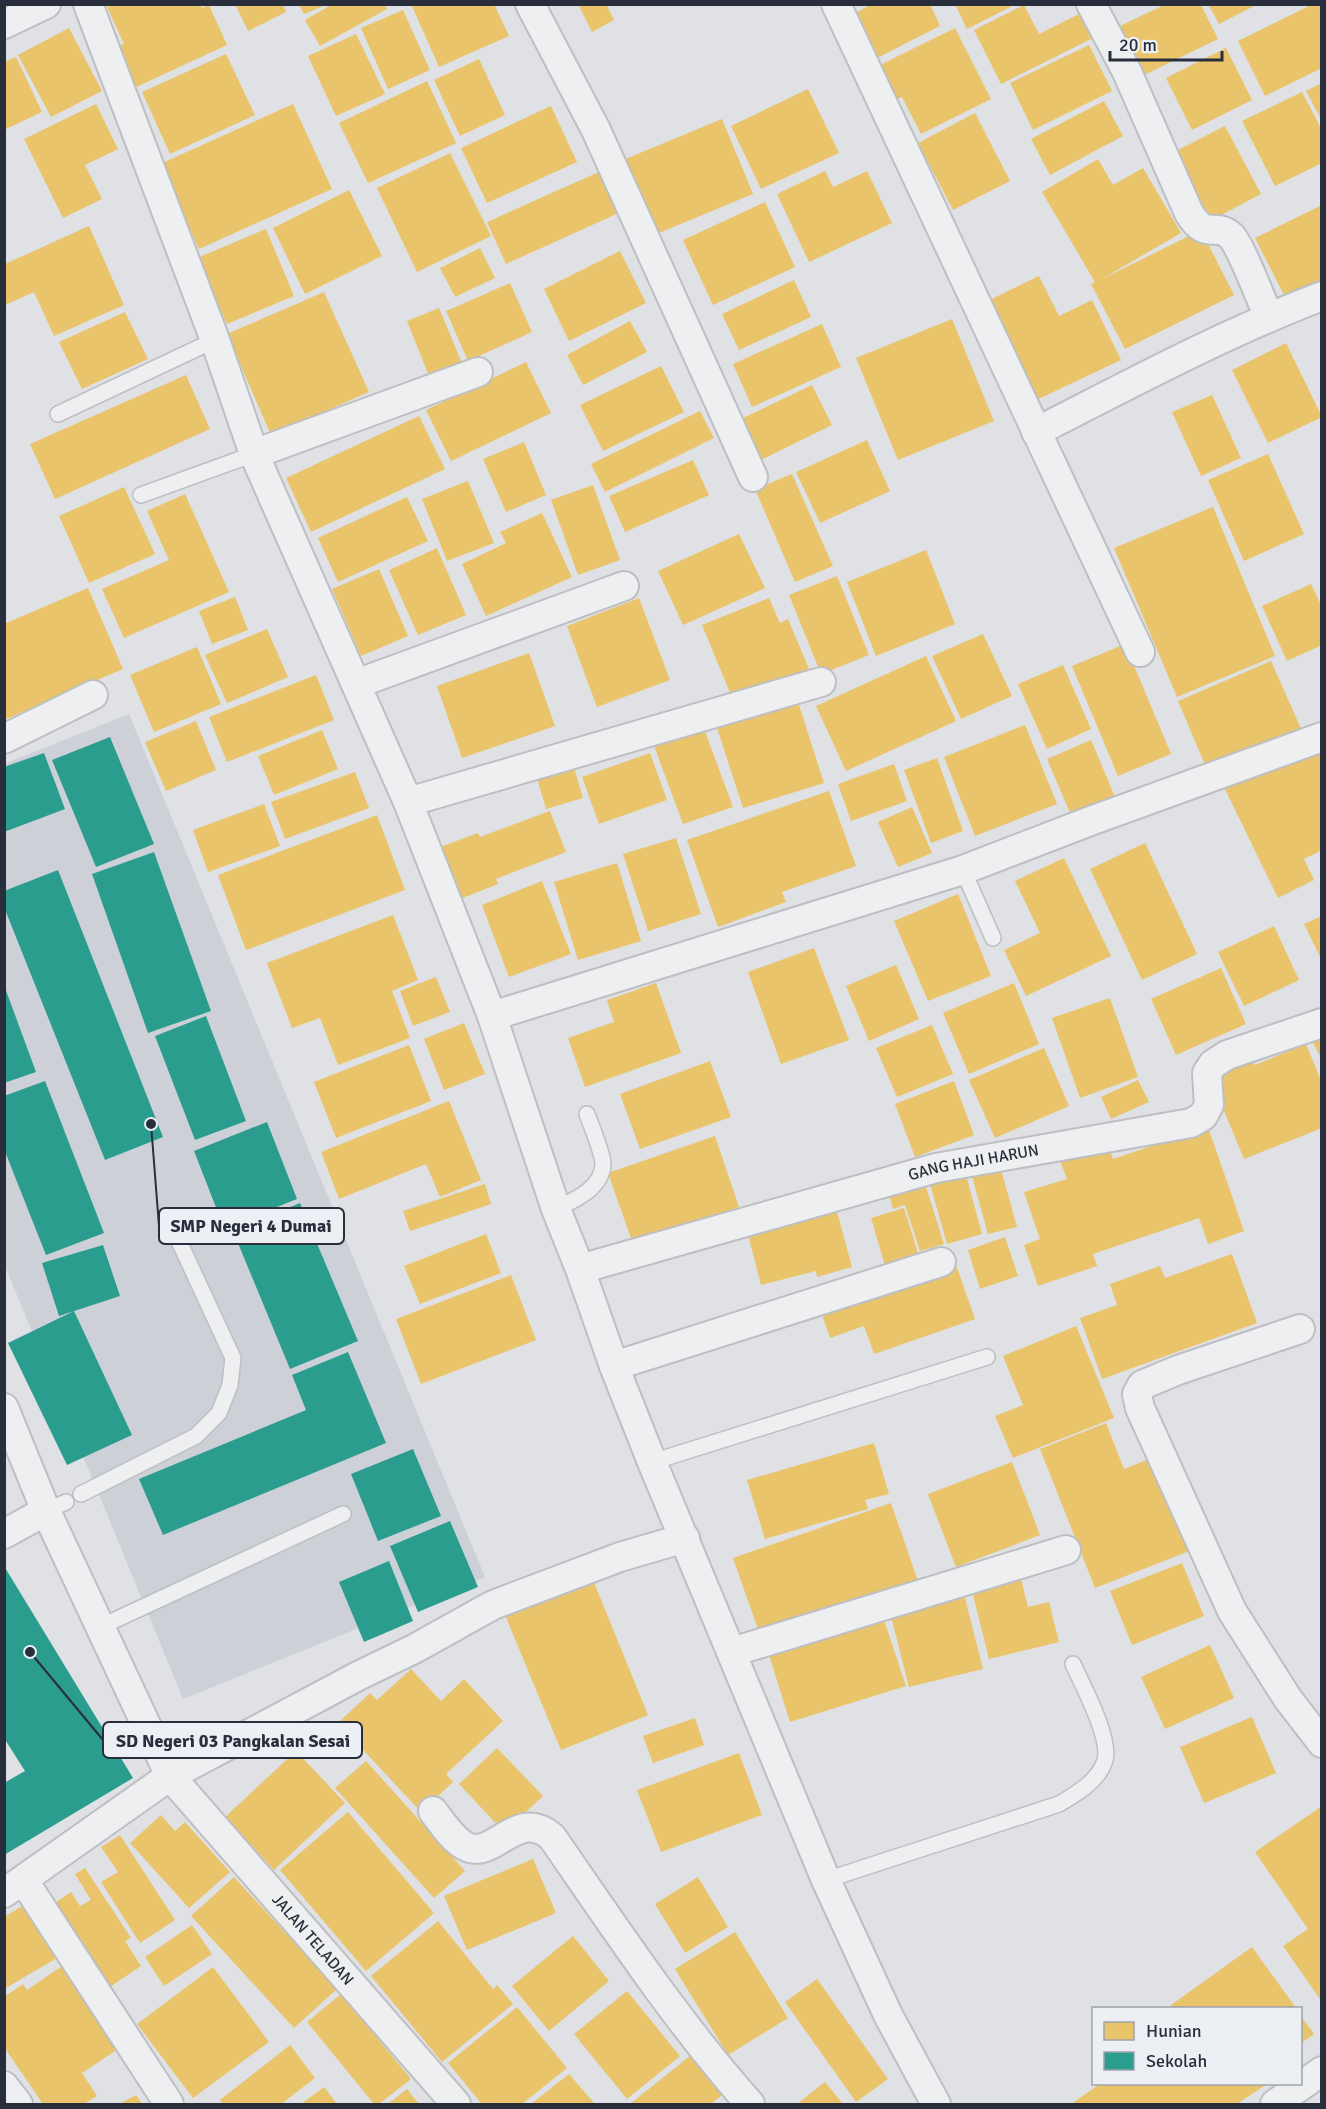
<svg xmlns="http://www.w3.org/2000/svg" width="1326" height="2109" font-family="Signika,sans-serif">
	<rect width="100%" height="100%" fill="#dfe1e4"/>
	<!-- built -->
	<path fill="#ced0d7" d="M 129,714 L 485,1577 L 183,1699 L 5,1266 L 4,764 Z"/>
	<!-- homes -->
	<path fill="#e9c46a" d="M 114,4 L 200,4 L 202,8 L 209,5 L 227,45 L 134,88 L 115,47 L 124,44 L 107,7 Z
		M 235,4 L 283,4 L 286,12 L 248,31 Z
		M 333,4 L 384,4 L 387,9 L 320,46 L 305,20 Z
		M 411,4 L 494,4 L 509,36 L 439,67 Z
		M 578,4 L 606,4 L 614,20 L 592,32 Z
		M 872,4 L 930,4 L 940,26 L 873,60 L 850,16 Z
		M 955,4 L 1016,4 L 967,29 Z
		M 1208,4 L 1258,4 L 1219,24 Z
		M 1313,4 L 1322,4 L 1322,68 L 1265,96 L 1238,41 Z
		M 299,5 L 326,5 L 304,14 Z
		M 1024,5 L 1039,34 L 1081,13 L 1093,38 L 1001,84 L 974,30 Z
		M 1164,5 L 1201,5 L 1218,39 L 1142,76 L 1118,27 Z
		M 403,10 L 430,70 L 388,89 L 361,28 Z
		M 69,28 L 102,91 L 51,117 L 18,55 Z
		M 955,28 L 991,99 L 921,134 L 902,97 L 891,102 L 874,68 Z
		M 356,34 L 385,94 L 336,116 L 308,56 Z
		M 1089,45 L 1112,91 L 1033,130 L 1010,83 Z
		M 1226,48 L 1252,100 L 1192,130 L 1166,78 Z
		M 226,54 L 255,115 L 170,154 L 142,92 Z
		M 16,57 L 42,112 L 4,130 L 4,62 Z
		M 479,59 L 505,115 L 460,136 L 434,80 Z
		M 427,81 L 456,143 L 368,183 L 339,123 Z
		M 1322,83 L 1322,121 L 1306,91 Z
		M 808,89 L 839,153 L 761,189 L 731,126 Z
		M 1302,92 L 1322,130 L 1322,163 L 1275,186 L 1242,121 Z
		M 1104,101 L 1123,136 L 1050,175 L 1031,139 Z
		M 96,104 L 118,149 L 85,165 L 102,199 L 63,218 L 24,139 Z
		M 293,104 L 332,189 L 199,249 L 160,164 Z
		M 551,106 L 577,162 L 487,203 L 461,148 Z
		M 975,113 L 1010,181 L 953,210 L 918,143 Z
		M 722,119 L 753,194 L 654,235 L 623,160 Z
		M 1225,126 L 1261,194 L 1210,221 L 1174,152 Z
		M 450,153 L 491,236 L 417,272 L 377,188 Z
		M 1098,159 L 1113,185 L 1143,168 L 1181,233 L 1102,279 L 1201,230 L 1234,295 L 1125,349 L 1091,284 L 1095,282 L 1042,192 Z
		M 601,171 L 621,212 L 506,264 L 487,222 Z
		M 825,171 L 833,187 L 867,171 L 892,223 L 809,262 L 777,194 Z
		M 349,190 L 382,256 L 305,294 L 273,228 Z
		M 765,202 L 795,267 L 713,305 L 683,240 Z
		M 1322,205 L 1322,281 L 1286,299 L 1255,238 Z
		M 89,226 L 124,305 L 54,336 L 34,292 L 5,305 L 5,264 Z
		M 266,229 L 294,296 L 227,324 L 197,258 Z
		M 480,248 L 495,278 L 455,297 L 440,268 Z
		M 620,251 L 646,303 L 569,341 L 544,289 Z
		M 1039,276 L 1059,316 L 1092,300 L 1121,360 L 1030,403 L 981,304 Z
		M 794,280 L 811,317 L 739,350 L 722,314 Z
		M 510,283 L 532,332 L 468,361 L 446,311 Z
		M 324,292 L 369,392 L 271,435 L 227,334 Z
		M 439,308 L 462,363 L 429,376 L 407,321 Z
		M 125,312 L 148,359 L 82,389 L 59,342 Z
		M 952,319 L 994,421 L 898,460 L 856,358 Z
		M 630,321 L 647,352 L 583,385 L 567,355 Z
		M 822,324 L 841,367 L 752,407 L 733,364 Z
		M 1286,343 L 1322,417 L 1268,443 L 1232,370 Z
		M 526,362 L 551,413 L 451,461 L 426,410 Z
		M 661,366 L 684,412 L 603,451 L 580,405 Z
		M 186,375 L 210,429 L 55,499 L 30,444 Z
		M 812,385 L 832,425 L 761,460 L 741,419 Z
		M 1212,395 L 1241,458 L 1201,476 L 1172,412 Z
		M 700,411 L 714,438 L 605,492 L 591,464 Z
		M 419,416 L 445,469 L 311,532 L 286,478 Z
		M 867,440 L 890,491 L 820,523 L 796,472 Z
		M 524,442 L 546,495 L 506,512 L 483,459 Z
		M 1268,454 L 1304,534 L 1244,561 L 1208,480 Z
		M 693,460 L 709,495 L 625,532 L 609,496 Z
		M 792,474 L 833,566 L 795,582 L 755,489 Z
		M 468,481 L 494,543 L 447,561 L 422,499 Z
		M 593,485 L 620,560 L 578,575 L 551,500 Z
		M 124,487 L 155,554 L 89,583 L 59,516 Z
		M 185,494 L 229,592 L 124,638 L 102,589 L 169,560 L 147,511 Z
		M 407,497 L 428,541 L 338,582 L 318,538 Z
		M 1213,507 L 1275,656 L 1177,697 L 1114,548 Z
		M 542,513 L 572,577 L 486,616 L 462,564 L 506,543 L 500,532 Z
		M 739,534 L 765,588 L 683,625 L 658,571 Z
		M 437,548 L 466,615 L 418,635 L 389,570 Z
		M 926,550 L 955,624 L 876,656 L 847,582 Z
		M 379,569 L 408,636 L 361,656 L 332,589 Z
		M 837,576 L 869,655 L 821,674 L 789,595 Z
		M 1311,584 L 1322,607 L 1322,645 L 1287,661 L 1262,606 Z
		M 88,588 L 123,669 L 4,720 L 4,624 Z
		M 235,597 L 248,630 L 212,644 L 199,611 Z
		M 639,598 L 670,680 L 597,707 L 567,626 Z
		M 769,598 L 780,623 L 788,619 L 809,669 L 733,700 L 702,625 Z
		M 267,629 L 288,677 L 227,703 L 205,655 Z
		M 983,634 L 1012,696 L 961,719 L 932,656 Z
		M 1125,644 L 1171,754 L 1118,776 L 1072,666 Z
		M 197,647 L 221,704 L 154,732 L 130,675 Z
		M 529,653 L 555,726 L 462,758 L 437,686 Z
		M 926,656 L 956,721 L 846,771 L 816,706 Z
		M 1271,661 L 1302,731 L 1208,772 L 1178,701 Z
		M 1063,665 L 1091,729 L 1047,749 L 1018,684 Z
		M 316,675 L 334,720 L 227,762 L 209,717 Z
		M 798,702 L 824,783 L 743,808 L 717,728 Z
		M 196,721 L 216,770 L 166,791 L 145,742 Z
		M 1025,725 L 1057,804 L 975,836 L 944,757 Z
		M 703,726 L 733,807 L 683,824 L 653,743 Z
		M 322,730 L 338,769 L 274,795 L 258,756 Z
		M 1091,740 L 1115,797 L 1071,815 L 1047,759 Z
		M 1322,749 L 1322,850 L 1304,859 L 1314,880 L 1278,898 L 1223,785 Z
		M 650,753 L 667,800 L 599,824 L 582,777 Z
		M 937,758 L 963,831 L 931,843 L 904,770 Z
		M 573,764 L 583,798 L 546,809 L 536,775 Z
		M 894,764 L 907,801 L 851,821 L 838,784 Z
		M 355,772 L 369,808 L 285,839 L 271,802 Z
		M 829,791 L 856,866 L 782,892 L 786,902 L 718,927 L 687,840 Z
		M 264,804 L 280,846 L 208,872 L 193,830 Z
		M 912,807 L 932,853 L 898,867 L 878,822 Z
		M 550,811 L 566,852 L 496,879 L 498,884 L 460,899 L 440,847 L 478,833 L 480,837 Z
		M 377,815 L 405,890 L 246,950 L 218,875 Z
		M 676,838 L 701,914 L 648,931 L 623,854 Z
		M 1145,843 L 1197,954 L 1142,980 L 1090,869 Z
		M 1064,858 L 1111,956 L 1026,996 L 1004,950 L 1040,933 L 1015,881 Z
		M 617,863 L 641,941 L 578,960 L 554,882 Z
		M 542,881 L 571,954 L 509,977 L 482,905 Z
		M 958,894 L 991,976 L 928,1001 L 894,921 Z
		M 393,915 L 418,980 L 392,991 L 410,1038 L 338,1065 L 320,1018 L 292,1028 L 267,963 Z
		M 1322,916 L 1322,961 L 1304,924 Z
		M 1274,926 L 1299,980 L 1244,1006 L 1218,952 Z
		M 814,948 L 849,1040 L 781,1064 L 748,972 Z
		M 896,965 L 919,1019 L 869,1041 L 846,986 Z
		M 1221,968 L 1246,1024 L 1176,1055 L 1151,999 Z
		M 436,977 L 450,1012 L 413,1026 L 400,991 Z
		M 656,983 L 681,1053 L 585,1087 L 568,1038 L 614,1022 L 607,1000 Z
		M 1014,983 L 1039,1044 L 969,1074 L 943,1013 Z
		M 1110,998 L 1138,1077 L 1080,1098 L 1052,1018 Z
		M 464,1023 L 485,1074 L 444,1090 L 424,1039 Z
		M 932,1025 L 953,1074 L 897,1097 L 876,1048 Z
		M 1322,1034 L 1322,1060 L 1311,1039 Z
		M 1306,1044 L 1322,1083 L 1322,1128 L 1244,1159 L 1210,1077 L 1253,1060 L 1255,1065 Z
		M 409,1045 L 431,1101 L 336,1138 L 314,1082 Z
		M 1044,1048 L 1069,1106 L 995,1138 L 969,1080 Z
		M 710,1061 L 731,1117 L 640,1149 L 620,1094 Z
		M 1138,1080 L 1149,1102 L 1111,1119 L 1101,1097 Z
		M 954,1081 L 974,1135 L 915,1157 L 895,1104 Z
		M 449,1101 L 481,1180 L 440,1197 L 426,1164 L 339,1199 L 321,1152 Z
		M 1208,1127 L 1244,1231 L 1208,1244 L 1199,1218 L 1093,1254 L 1097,1266 L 1038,1286 L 1024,1245 L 1040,1239 L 1024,1192 L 1067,1179 L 1060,1161 L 1108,1145 L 1113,1159 Z
		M 715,1136 L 739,1207 L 633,1244 L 608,1173 Z
		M 1000,1166 L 1017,1227 L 988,1234 L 971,1173 Z
		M 966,1175 L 982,1234 L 947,1244 L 930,1184 Z
		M 485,1184 L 491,1204 L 410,1231 L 403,1211 Z
		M 925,1184 L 944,1244 L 920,1251 L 905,1205 L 893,1209 L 889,1195 Z
		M 836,1208 L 852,1267 L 817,1277 L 816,1271 L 761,1285 L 747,1231 Z
		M 904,1208 L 919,1256 L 885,1266 L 871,1218 Z
		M 486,1234 L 501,1273 L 420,1304 L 404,1266 Z
		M 1005,1237 L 1018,1276 L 980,1289 L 968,1250 Z
		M 1232,1254 L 1257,1323 L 1102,1379 L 1080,1318 L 1117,1305 L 1110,1284 L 1160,1266 L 1165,1278 Z
		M 955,1262 L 975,1319 L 874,1354 L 864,1326 L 830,1338 L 820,1309 Z
		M 511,1275 L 536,1340 L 421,1384 L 396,1319 Z
		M 1076,1326 L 1114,1418 L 1013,1458 L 995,1416 L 1023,1405 L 1003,1356 Z
		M 1106,1423 L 1124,1469 L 1154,1457 L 1192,1550 L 1095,1588 L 1040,1449 Z
		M 874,1443 L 889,1494 L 865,1500 L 868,1509 L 765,1539 L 747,1480 Z
		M 1012,1462 L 1040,1535 L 956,1567 L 928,1494 Z
		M 891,1503 L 918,1581 L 760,1635 L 733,1558 Z
		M 1182,1563 L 1204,1616 L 1132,1645 L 1110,1591 Z
		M 1019,1571 L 1028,1607 L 1049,1602 L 1059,1642 L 989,1659 L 970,1583 Z
		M 593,1580 L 648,1715 L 561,1750 L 505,1615 Z
		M 964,1594 L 983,1669 L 909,1687 L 890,1612 Z
		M 884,1620 L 906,1686 L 790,1722 L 769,1655 Z
		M 1210,1645 L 1234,1698 L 1165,1729 L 1141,1677 Z
		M 411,1669 L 441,1701 L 464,1679 L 503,1721 L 446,1774 L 453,1782 L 421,1812 L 338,1723 L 370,1693 L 377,1700 Z
		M 1252,1717 L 1276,1773 L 1204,1803 L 1180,1747 Z
		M 695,1718 L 704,1745 L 653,1763 L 643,1736 Z
		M 497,1748 L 543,1796 L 504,1832 L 459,1784 Z
		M 296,1751 L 345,1803 L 274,1870 L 225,1817 Z
		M 739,1753 L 762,1815 L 661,1852 L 637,1790 Z
		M 366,1761 L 465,1871 L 434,1898 L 335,1788 Z
		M 1322,1806 L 1322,2002 L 1283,1946 L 1308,1929 L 1255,1852 Z
		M 348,1812 L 434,1913 L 366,1971 L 280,1870 Z
		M 161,1815 L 175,1831 L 185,1822 L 230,1872 L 189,1908 L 130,1843 Z
		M 120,1835 L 175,1920 L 140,1943 L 101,1882 L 118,1872 L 101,1847 Z
		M 533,1859 L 556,1913 L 467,1950 L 444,1896 Z
		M 85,1868 L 131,1938 L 125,1941 L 141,1966 L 101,1993 L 49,1907 L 71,1892 L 80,1906 L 91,1900 L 75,1874 Z
		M 234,1877 L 337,1989 L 294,2028 L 191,1916 Z
		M 698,1877 L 728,1927 L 685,1953 L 655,1904 Z
		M 24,1905 L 57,1958 L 4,1989 L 4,1917 Z
		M 438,1921 L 493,1989 L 497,1985 L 513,2004 L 442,2062 L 371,1976 Z
		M 192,1925 L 212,1954 L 164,1986 L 145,1957 Z
		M 735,1932 L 788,2018 L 728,2055 L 675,1969 Z
		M 573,1936 L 609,1981 L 549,2031 L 512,1986 Z
		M 1252,1947 L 1296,2008 L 1174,2008 L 1171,2005 Z
		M 62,1966 L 86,2002 L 124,2045 L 82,2073 L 97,2096 L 84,2104 L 43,2104 L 4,2047 L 4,1997 L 23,1984 L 27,1990 Z
		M 213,1967 L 269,2042 L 193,2098 L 137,2024 Z
		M 817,1979 L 888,2079 L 856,2102 L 785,2002 Z
		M 627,1991 L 680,2056 L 627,2099 L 574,2034 Z
		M 341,1994 L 411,2079 L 379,2104 L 374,2104 L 307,2022 Z
		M 517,2007 L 567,2068 L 522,2104 L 482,2104 L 448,2063 Z
		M 1300,2015 L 1314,2034 L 1300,2044 Z
		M 290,2045 L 315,2078 L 281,2104 L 223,2104 L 220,2100 Z
		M 690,2056 L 722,2095 L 711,2104 L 630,2104 Z
		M 569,2074 L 595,2104 L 531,2104 Z
		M 825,2082 L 843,2104 L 797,2104 Z
		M 1100,2084 L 1267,2084 L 1237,2104 L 1071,2104 Z
		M 324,2087 L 337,2104 L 301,2104 Z
		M 407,2089 L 419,2104 L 388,2104 Z
		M 136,2095 L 142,2104 L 119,2104 Z"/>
	<!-- schools -->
	<path fill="#2a9d8f" d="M 110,737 L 154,844 L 96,867 L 52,760 Z
		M 44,753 L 65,809 L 4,832 L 4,767 Z
		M 154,852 L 211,1011 L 148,1033 L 92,874 Z
		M 58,870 L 163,1137 L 105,1160 L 4,907 L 4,891 Z
		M 4,985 L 36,1072 L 4,1083 Z
		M 206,1016 L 246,1121 L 195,1140 L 155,1036 Z
		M 45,1081 L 104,1233 L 46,1255 L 4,1149 L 4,1096 Z
		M 267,1122 L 297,1199 L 224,1228 L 194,1151 Z
		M 300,1203 L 358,1341 L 290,1369 L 233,1231 Z
		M 103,1245 L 120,1296 L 59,1316 L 42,1263 Z
		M 74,1311 L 132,1435 L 67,1465 L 8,1343 Z
		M 348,1352 L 386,1443 L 163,1535 L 139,1479 L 306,1410 L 292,1375 Z
		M 413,1449 L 441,1516 L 378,1541 L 351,1474 Z
		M 450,1521 L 478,1587 L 418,1612 L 390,1546 Z
		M 389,1561 L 413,1621 L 364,1642 L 339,1582 Z
		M 4,1566 L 133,1778 L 4,1855 L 4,1783 L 25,1771 L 4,1738 Z"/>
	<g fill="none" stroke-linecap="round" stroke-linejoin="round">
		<defs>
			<path id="lane" d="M 58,414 L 215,340
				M 141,495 L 254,454
				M 963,870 L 993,938
				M 556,1209 C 574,1200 602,1189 603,1164 C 603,1154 591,1125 587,1114
				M 652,1462 L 987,1357
				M 81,1494 L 196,1436 L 219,1413 L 230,1385 L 233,1358 L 178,1239
				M 46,1511 L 66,1502
				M 100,1627 L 343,1514
				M 826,1880 L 1059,1804 C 1076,1794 1099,1781 1105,1760 C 1111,1738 1083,1686 1073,1664"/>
			<g id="street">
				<path d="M 88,4 L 215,340 L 254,454 L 408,802 L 492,1016 L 556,1209 L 580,1269 L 614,1366 L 652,1462 L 826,1880 L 888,2015 L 936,2104"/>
				<path d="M 530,4 L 596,130 L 753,477"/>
				<path d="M 836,4 L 1140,652"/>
				<path d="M 1091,4 L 1127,72 L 1189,213 C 1207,242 1214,221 1231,236 C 1241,246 1261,300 1269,317"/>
				<path d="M 4,24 L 46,4"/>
				<path d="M 1036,432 C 1130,384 1223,334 1322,296"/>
				<path d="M 254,454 L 478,372"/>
				<path d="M 356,684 L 624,586"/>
				<path d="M 4,739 L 93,695"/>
				<path d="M 408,802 L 821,682"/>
				<path d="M 492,1016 L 963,870 L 1093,820 L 1322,737"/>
				<path id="s1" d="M 580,1269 L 936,1168 L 1191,1123 L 1203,1116 L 1209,1105 L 1207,1073 L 1213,1064 L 1227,1055 L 1322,1023"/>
				<path d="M 1300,1329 L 1178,1370 L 1142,1385 L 1137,1394 L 1140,1408 L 1232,1611 L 1288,1699 L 1322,1743"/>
				<path d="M 614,1366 L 941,1262"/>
				<path id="s2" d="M 4,1408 L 46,1511 L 170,1776 L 456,2104"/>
				<path d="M 4,1534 L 46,1511"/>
				<path d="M 732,1652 L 1066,1550"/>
				<path d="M 433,1811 C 442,1823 452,1839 465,1846 C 494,1862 516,1806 552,1837 C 615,1928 677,2022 750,2104"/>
				<path d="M 24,1881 L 169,2104"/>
				<path d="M 4,1893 L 170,1776 L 360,1675 L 414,1649 L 493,1605 L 620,1557 L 685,1538"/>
				<path d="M 4,2086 L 18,2104"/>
				<path d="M 1275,2104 L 1322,2071"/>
			</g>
		</defs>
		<!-- lane casing -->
		<use href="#lane" stroke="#bdbfc2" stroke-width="18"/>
		<!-- street casing -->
		<use href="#street" stroke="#bdbfc2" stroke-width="32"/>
		<!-- lane -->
		<use href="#lane" stroke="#eeeff1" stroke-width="15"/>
		<!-- street -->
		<use href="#street" stroke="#eeeff1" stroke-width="28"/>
	</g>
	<g text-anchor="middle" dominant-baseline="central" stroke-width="6" stroke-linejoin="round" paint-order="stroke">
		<!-- street labels -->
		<g font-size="16" fill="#282e3b" stroke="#eceff4">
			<text stroke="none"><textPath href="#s1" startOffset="408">GANG HAJI HARUN</textPath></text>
			<text stroke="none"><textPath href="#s2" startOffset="621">JALAN TELADAN</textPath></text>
		</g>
	</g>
	<!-- callouts -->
	<path fill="none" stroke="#282e3b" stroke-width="2" d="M151 1124L159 1226M30 1652L103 1740"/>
	<g fill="#282e3b" stroke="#eceff4" stroke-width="2">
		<circle cx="151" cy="1124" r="6"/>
		<circle cx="30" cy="1652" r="6"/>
	</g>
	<g fill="#eceff4" stroke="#282e3b" stroke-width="2">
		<rect x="159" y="1208" width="185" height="36" rx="6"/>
		<rect x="103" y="1722" width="259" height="36" rx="6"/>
	</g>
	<g font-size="18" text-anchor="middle" font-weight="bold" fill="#282e3b">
		<text x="251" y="1232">SMP Negeri 4 Dumai</text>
		<text x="233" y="1747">SD Negeri 03 Pangkalan Sesai</text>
	</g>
	<!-- border -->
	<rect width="1326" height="2109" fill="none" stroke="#282e3b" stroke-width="12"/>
	<!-- legend -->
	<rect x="1092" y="2007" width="210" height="78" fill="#eceff4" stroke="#9ea2aa" stroke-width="1.5"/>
	<rect x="1104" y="2022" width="30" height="18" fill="#e9c46a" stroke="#9ea2aa" stroke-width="1.5"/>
	<text x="1146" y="2037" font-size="18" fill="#282e3b">Hunian</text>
	<rect x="1104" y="2052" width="30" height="18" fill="#2a9d8f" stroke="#9ea2aa" stroke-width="1.5"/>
	<text x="1146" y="2067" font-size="18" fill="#282e3b">Sekolah</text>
	<!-- scale -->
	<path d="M1110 51v9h112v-9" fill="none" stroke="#282e3b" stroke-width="3"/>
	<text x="1119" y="51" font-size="18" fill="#282e3b" stroke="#eceff4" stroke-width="4.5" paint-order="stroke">20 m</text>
</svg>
